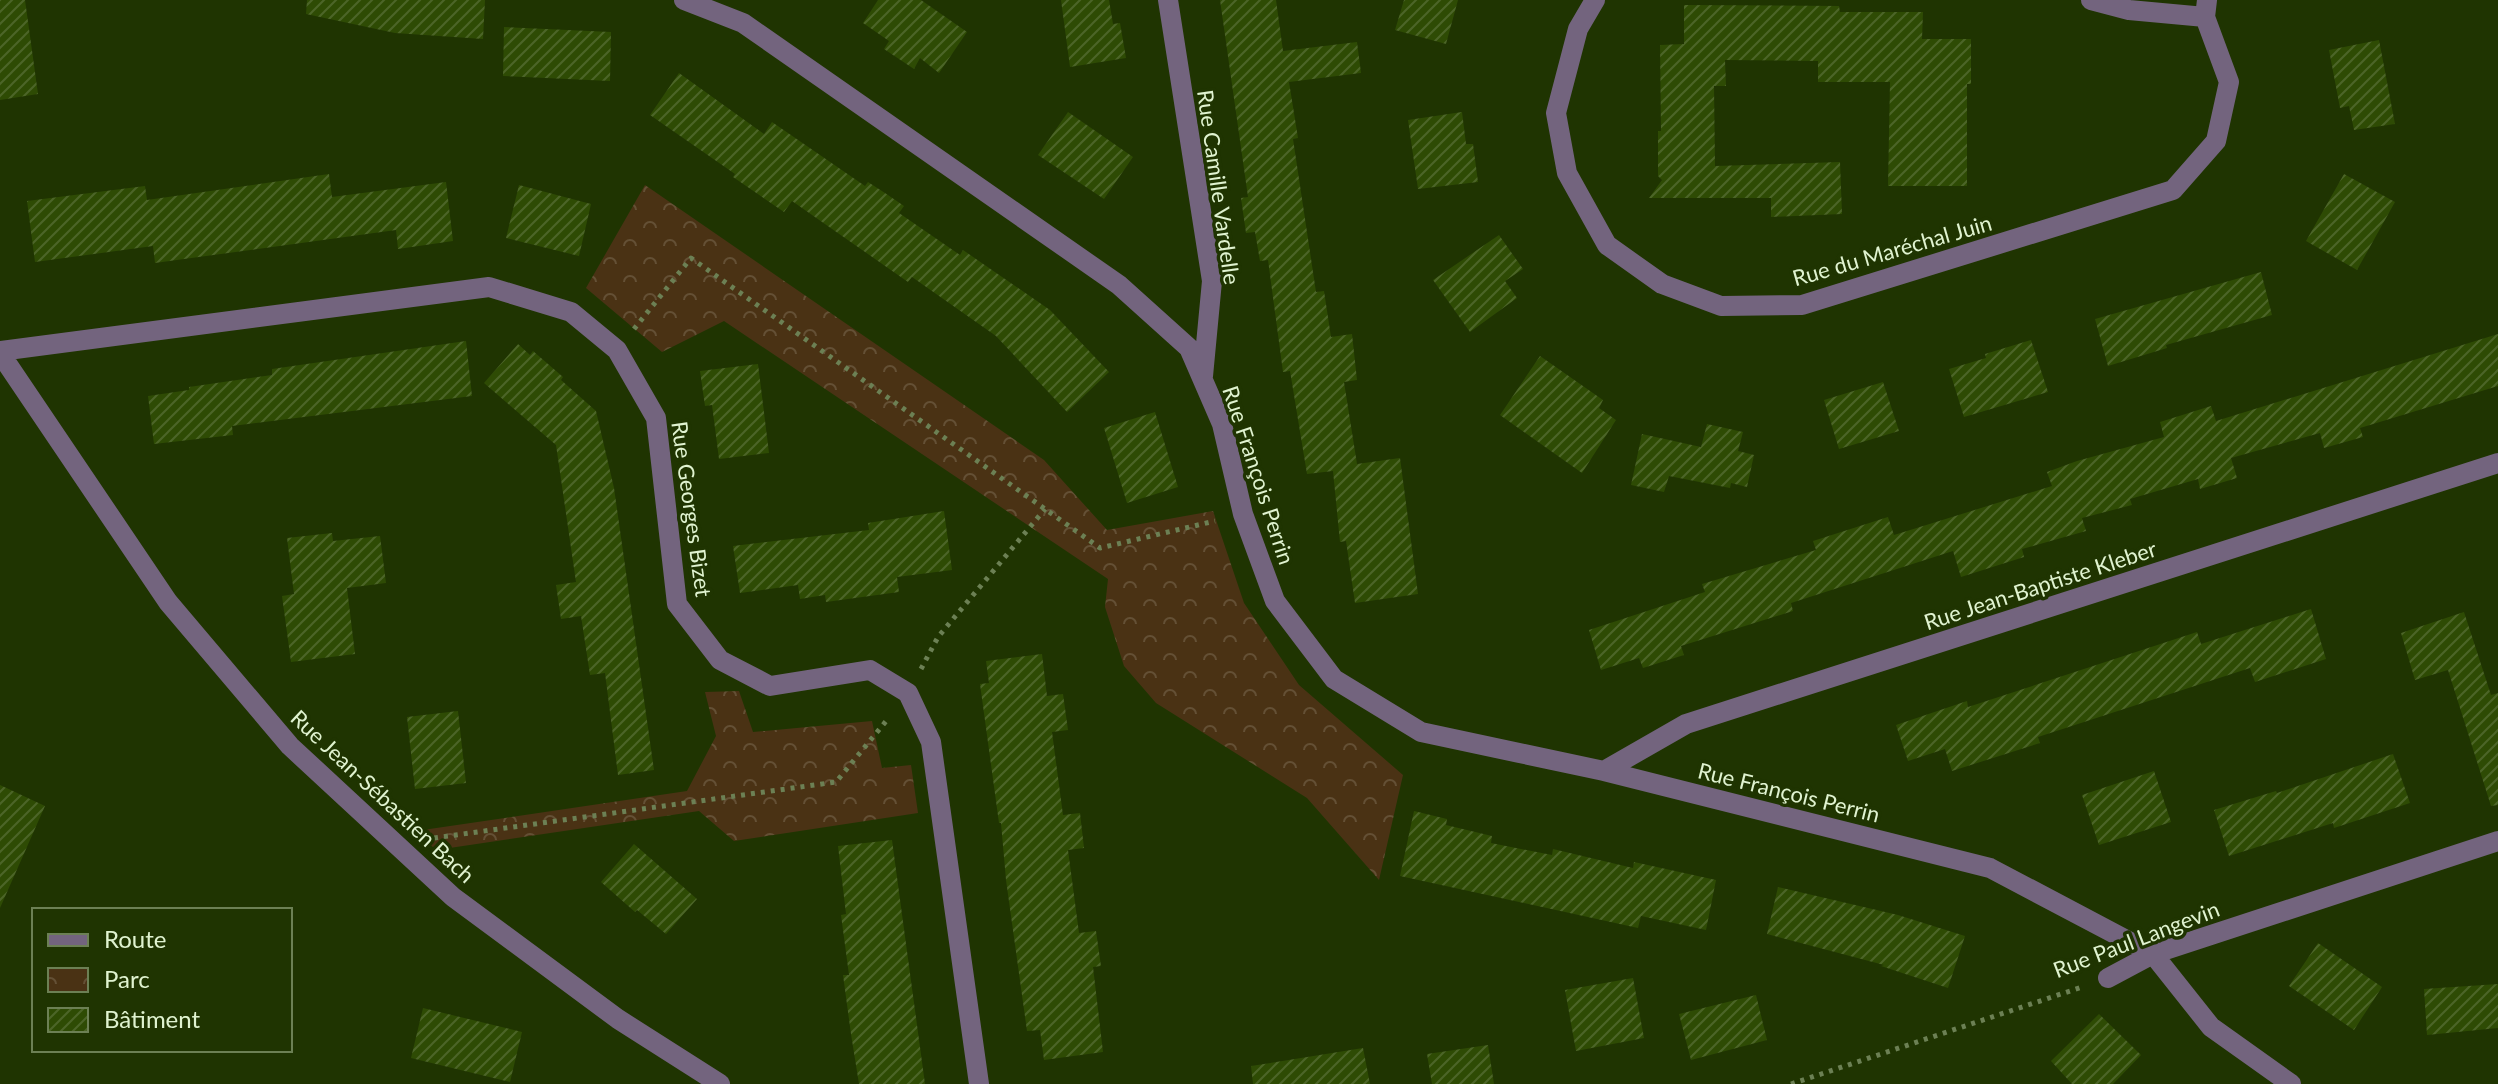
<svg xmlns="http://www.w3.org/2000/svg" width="2498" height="1084" font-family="Lato,sans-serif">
	<defs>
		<pattern id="park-crowns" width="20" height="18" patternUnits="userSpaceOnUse" patternTransform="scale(2)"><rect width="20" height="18" fill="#4a3214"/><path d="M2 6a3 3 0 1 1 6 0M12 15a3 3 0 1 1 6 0" fill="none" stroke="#645035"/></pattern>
		<pattern id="building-hatch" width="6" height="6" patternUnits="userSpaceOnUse" patternTransform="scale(2)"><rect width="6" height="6" fill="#2e4b04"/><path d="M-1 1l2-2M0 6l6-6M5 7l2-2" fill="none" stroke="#4c6528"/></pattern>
	</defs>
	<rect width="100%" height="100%" fill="#1f3401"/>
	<!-- park -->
	<path fill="url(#park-crowns)" d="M 645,185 L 1044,460 L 1107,530 L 1213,511 L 1244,603 L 1299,685 L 1403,775 L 1379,880 L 1307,798 L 1156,703 L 1124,666 L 1105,607 L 1108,579 L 724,321 L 662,352 L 586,288 Z
		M 739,691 L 753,732 L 872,721 L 882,768 L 911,765 L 918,813 L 734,841 L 699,811 L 436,850 L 416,831 L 687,791 L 716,736 L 705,692 Z"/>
	<!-- building -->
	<path fill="url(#building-hatch)" d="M 0,0 L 25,0 L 38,94 L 0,100 Z
		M 307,0 L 485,0 L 483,39 L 395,33 L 306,14 Z
		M 878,0 L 921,0 L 967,32 L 939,73 L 920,58 L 914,69 L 884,49 L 889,41 L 863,23 Z
		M 1061,0 L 1109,0 L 1113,24 L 1120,23 L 1126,58 L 1070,67 Z
		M 1220,0 L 1276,0 L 1283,51 L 1357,42 L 1361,73 L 1289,82 L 1298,138 L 1293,139 L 1316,292 L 1324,291 L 1331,337 L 1352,334 L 1357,380 L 1344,382 L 1357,464 L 1400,458 L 1418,594 L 1355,603 L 1346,541 L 1340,542 L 1333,471 L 1307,474 L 1290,371 L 1283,372 L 1268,260 L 1260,261 L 1255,232 L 1246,233 L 1241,198 L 1248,197 Z
		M 1404,0 L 1458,0 L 1446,44 L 1395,30 Z
		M 1684,5 L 1839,6 L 1840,12 L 1923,12 L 1922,39 L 1971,39 L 1971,84 L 1967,84 L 1967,186 L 1888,186 L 1890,82 L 1818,82 L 1818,61 L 1725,60 L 1726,86 L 1714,86 L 1715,166 L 1840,162 L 1842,214 L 1771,217 L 1771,198 L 1649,198 L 1662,180 L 1658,176 L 1658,131 L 1661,131 L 1660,45 L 1684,44 Z
		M 504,27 L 611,32 L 610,81 L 503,76 Z
		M 2379,40 L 2395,124 L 2354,130 L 2349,106 L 2340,108 L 2329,50 Z
		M 679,73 L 764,134 L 772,122 L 865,186 L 868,182 L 885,193 L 904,206 L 899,213 L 960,255 L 963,250 L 1050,310 L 1109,372 L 1067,412 L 996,336 L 912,277 L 908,282 L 792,201 L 784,212 L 733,177 L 735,174 L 650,115 Z
		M 1068,112 L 1133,157 L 1104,199 L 1038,155 Z
		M 1462,112 L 1466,144 L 1473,144 L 1478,182 L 1418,189 L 1408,120 Z
		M 329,174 L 332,197 L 446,182 L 453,241 L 398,249 L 396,230 L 155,263 L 153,246 L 35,262 L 27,201 L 145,186 L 147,200 Z
		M 2344,174 L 2395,202 L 2357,270 L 2306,241 Z
		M 519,185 L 591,204 L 579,256 L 506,238 Z
		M 1499,235 L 1523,269 L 1505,281 L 1517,298 L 1470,332 L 1433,280 Z
		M 2261,272 L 2272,315 L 2166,345 L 2167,348 L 2108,366 L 2095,319 Z
		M 2498,334 L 2498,386 L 2360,428 L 2363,437 L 2324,448 L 2320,433 L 2231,458 L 2237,478 L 2200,489 L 2198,479 L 2130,499 L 2132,505 L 2082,518 L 2086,531 L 2022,549 L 2024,557 L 1961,577 L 1953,551 L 1791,603 L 1793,611 L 1681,646 L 1684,655 L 1643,668 L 1639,658 L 1601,670 L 1589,630 L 1705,592 L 1702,584 L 1816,550 L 1813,541 L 1888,517 L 1894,535 L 2052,486 L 2047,472 L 2077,461 L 2164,437 L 2160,422 L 2211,406 L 2216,421 Z
		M 2031,340 L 2048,392 L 1964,417 L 1949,369 L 1986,358 L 1985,354 Z
		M 466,341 L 472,396 L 232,426 L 233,435 L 154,444 L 148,396 L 189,390 L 189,387 L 272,375 L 272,369 Z
		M 518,344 L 530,355 L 533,351 L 563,377 L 561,380 L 596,411 L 614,488 L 654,770 L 618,775 L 605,673 L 590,675 L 581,616 L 561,619 L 556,585 L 576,582 L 556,445 L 484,383 Z
		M 1540,356 L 1603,400 L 1599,408 L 1616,420 L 1582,473 L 1500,415 Z
		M 758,364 L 769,453 L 719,459 L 712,405 L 705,406 L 700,371 Z
		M 1883,382 L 1899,431 L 1839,449 L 1824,400 Z
		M 1155,412 L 1178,487 L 1127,503 L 1104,428 Z
		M 1707,424 L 1743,432 L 1738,451 L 1754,455 L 1747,487 L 1731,483 L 1730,488 L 1669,476 L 1664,492 L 1631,485 L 1642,434 L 1701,447 Z
		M 944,511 L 952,570 L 897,577 L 899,592 L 826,602 L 825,595 L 800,599 L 798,585 L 740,593 L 733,546 L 869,530 L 868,523 Z
		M 332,533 L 333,541 L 380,536 L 386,583 L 347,588 L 355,654 L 291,662 L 282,596 L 294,594 L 287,538 Z
		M 2311,609 L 2326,659 L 2255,682 L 2250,668 L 2038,737 L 2040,743 L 1952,771 L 1945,749 L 1908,761 L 1896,725 L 1967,701 L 1968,707 L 2197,632 L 2201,644 Z
		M 2464,612 L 2491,695 L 2498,693 L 2498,805 L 2491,806 L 2448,670 L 2415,680 L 2401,633 Z
		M 1042,654 L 1047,696 L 1063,694 L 1068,730 L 1052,732 L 1063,815 L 1080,813 L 1084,848 L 1068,850 L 1079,933 L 1096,931 L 1101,966 L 1093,967 L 1103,1052 L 1044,1060 L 1040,1030 L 1027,1031 L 1006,880 L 1001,823 L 999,823 L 980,684 L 989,683 L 986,661 Z
		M 458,711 L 466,783 L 415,789 L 407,717 Z
		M 2393,754 L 2410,803 L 2334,828 L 2333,823 L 2229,856 L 2214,810 L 2276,791 L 2277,793 Z
		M 2154,771 L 2171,822 L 2099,845 L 2082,795 Z
		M 0,785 L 45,806 L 0,908 Z
		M 1414,811 L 1447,819 L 1446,825 L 1492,836 L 1491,843 L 1552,855 L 1553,849 L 1633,868 L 1634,862 L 1716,880 L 1706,930 L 1641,916 L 1638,928 L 1400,876 Z
		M 892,840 L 901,907 L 925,1084 L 859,1084 L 851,1034 L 843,975 L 849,975 L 841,915 L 846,914 L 838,846 Z
		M 634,844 L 697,899 L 666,934 L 637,910 L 635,912 L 601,882 Z
		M 1778,887 L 1898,915 L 1965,936 L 1948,988 L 1881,966 L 1884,965 L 1767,934 Z
		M 2318,943 L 2382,987 L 2354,1030 L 2289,986 Z
		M 1633,978 L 1644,1038 L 1576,1051 L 1565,990 Z
		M 2498,984 L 2498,1028 L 2427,1035 L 2424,989 Z
		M 1756,995 L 1767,1040 L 1691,1060 L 1679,1014 Z
		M 423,1008 L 522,1032 L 510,1082 L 411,1058 Z
		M 2099,1014 L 2141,1055 L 2113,1084 L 2072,1084 L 2051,1061 Z
		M 1488,1045 L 1494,1084 L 1432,1084 L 1427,1054 Z
		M 1363,1048 L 1370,1084 L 1253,1084 L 1251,1066 Z"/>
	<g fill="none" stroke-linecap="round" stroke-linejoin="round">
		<!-- path -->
		<path stroke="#6c8054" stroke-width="5" stroke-dasharray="4 6" stroke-linecap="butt" d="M 634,329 L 691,258 L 1100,548 L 1215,521
			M 921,669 L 938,637 L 1045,509
			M 434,838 L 836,782 L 887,720
			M 1791,1084 L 2082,987"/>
		<!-- minor -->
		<path stroke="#73647e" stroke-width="20" d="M 684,0 L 743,23 L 1119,285 L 1189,348 L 1222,424 L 1243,514 L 1275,601 L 1334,679 L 1421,732 L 1604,771 L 1990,868 L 2153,954 L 2211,1027 L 2291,1084
			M 1168,0 L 1212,281 L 1203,376
			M 1595,0 L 1578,29 L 1556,113 L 1567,173 L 1607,245 L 1662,284 L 1721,306 L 1802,305 L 2173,190 L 2216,141 L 2229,82 L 2205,17 L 2207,0
			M 2091,0 L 2129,10 L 2205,17
			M 0,351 L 489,287 L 571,312 L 617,350 L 656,418 L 677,604 L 720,660 L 770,686 L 870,670 L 908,693 L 931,742 L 979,1084
			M 0,353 L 168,602 L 290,746 L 453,897 L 618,1019 L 720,1084
			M 1604,771 L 1686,724 L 2498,463
			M 2108,978 L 2153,954 L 2498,841"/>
	</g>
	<g text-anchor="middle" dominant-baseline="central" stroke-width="7" stroke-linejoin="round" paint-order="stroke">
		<!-- street labels -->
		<g font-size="22" fill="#e0f3d0" stroke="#1f3401">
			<text transform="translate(1219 187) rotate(82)">Rue Camille Vardelle</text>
			<text transform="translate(1892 250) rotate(-16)">Rue du Maréchal Juin</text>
			<text transform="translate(1259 475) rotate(72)">Rue François Perrin</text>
			<text transform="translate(692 509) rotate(82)">Rue Georges Bizet</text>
			<text transform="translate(2040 585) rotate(-18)">Rue Jean-Baptiste Kleber</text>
			<text transform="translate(1789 792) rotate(14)">Rue François Perrin</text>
			<text transform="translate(383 796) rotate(43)">Rue Jean-Sébastien Bach</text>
			<text transform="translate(2136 939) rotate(-21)">Rue Paul Langevin</text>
		</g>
	</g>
	<!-- legend -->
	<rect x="32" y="908" width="260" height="144" fill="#1f3401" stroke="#6c8054" stroke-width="2"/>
	<rect x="48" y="934" width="40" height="12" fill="#73647e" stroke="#6c8054" stroke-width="2"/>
	<text x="104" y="948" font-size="24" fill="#e0f3d0">Route</text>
	<rect x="48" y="968" width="40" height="24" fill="url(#park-crowns)" stroke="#6c8054" stroke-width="2"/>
	<text x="104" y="988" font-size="24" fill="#e0f3d0">Parc</text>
	<rect x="48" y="1008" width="40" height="24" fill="url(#building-hatch)" stroke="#6c8054" stroke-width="2"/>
	<text x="104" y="1028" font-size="24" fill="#e0f3d0">Bâtiment</text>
</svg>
